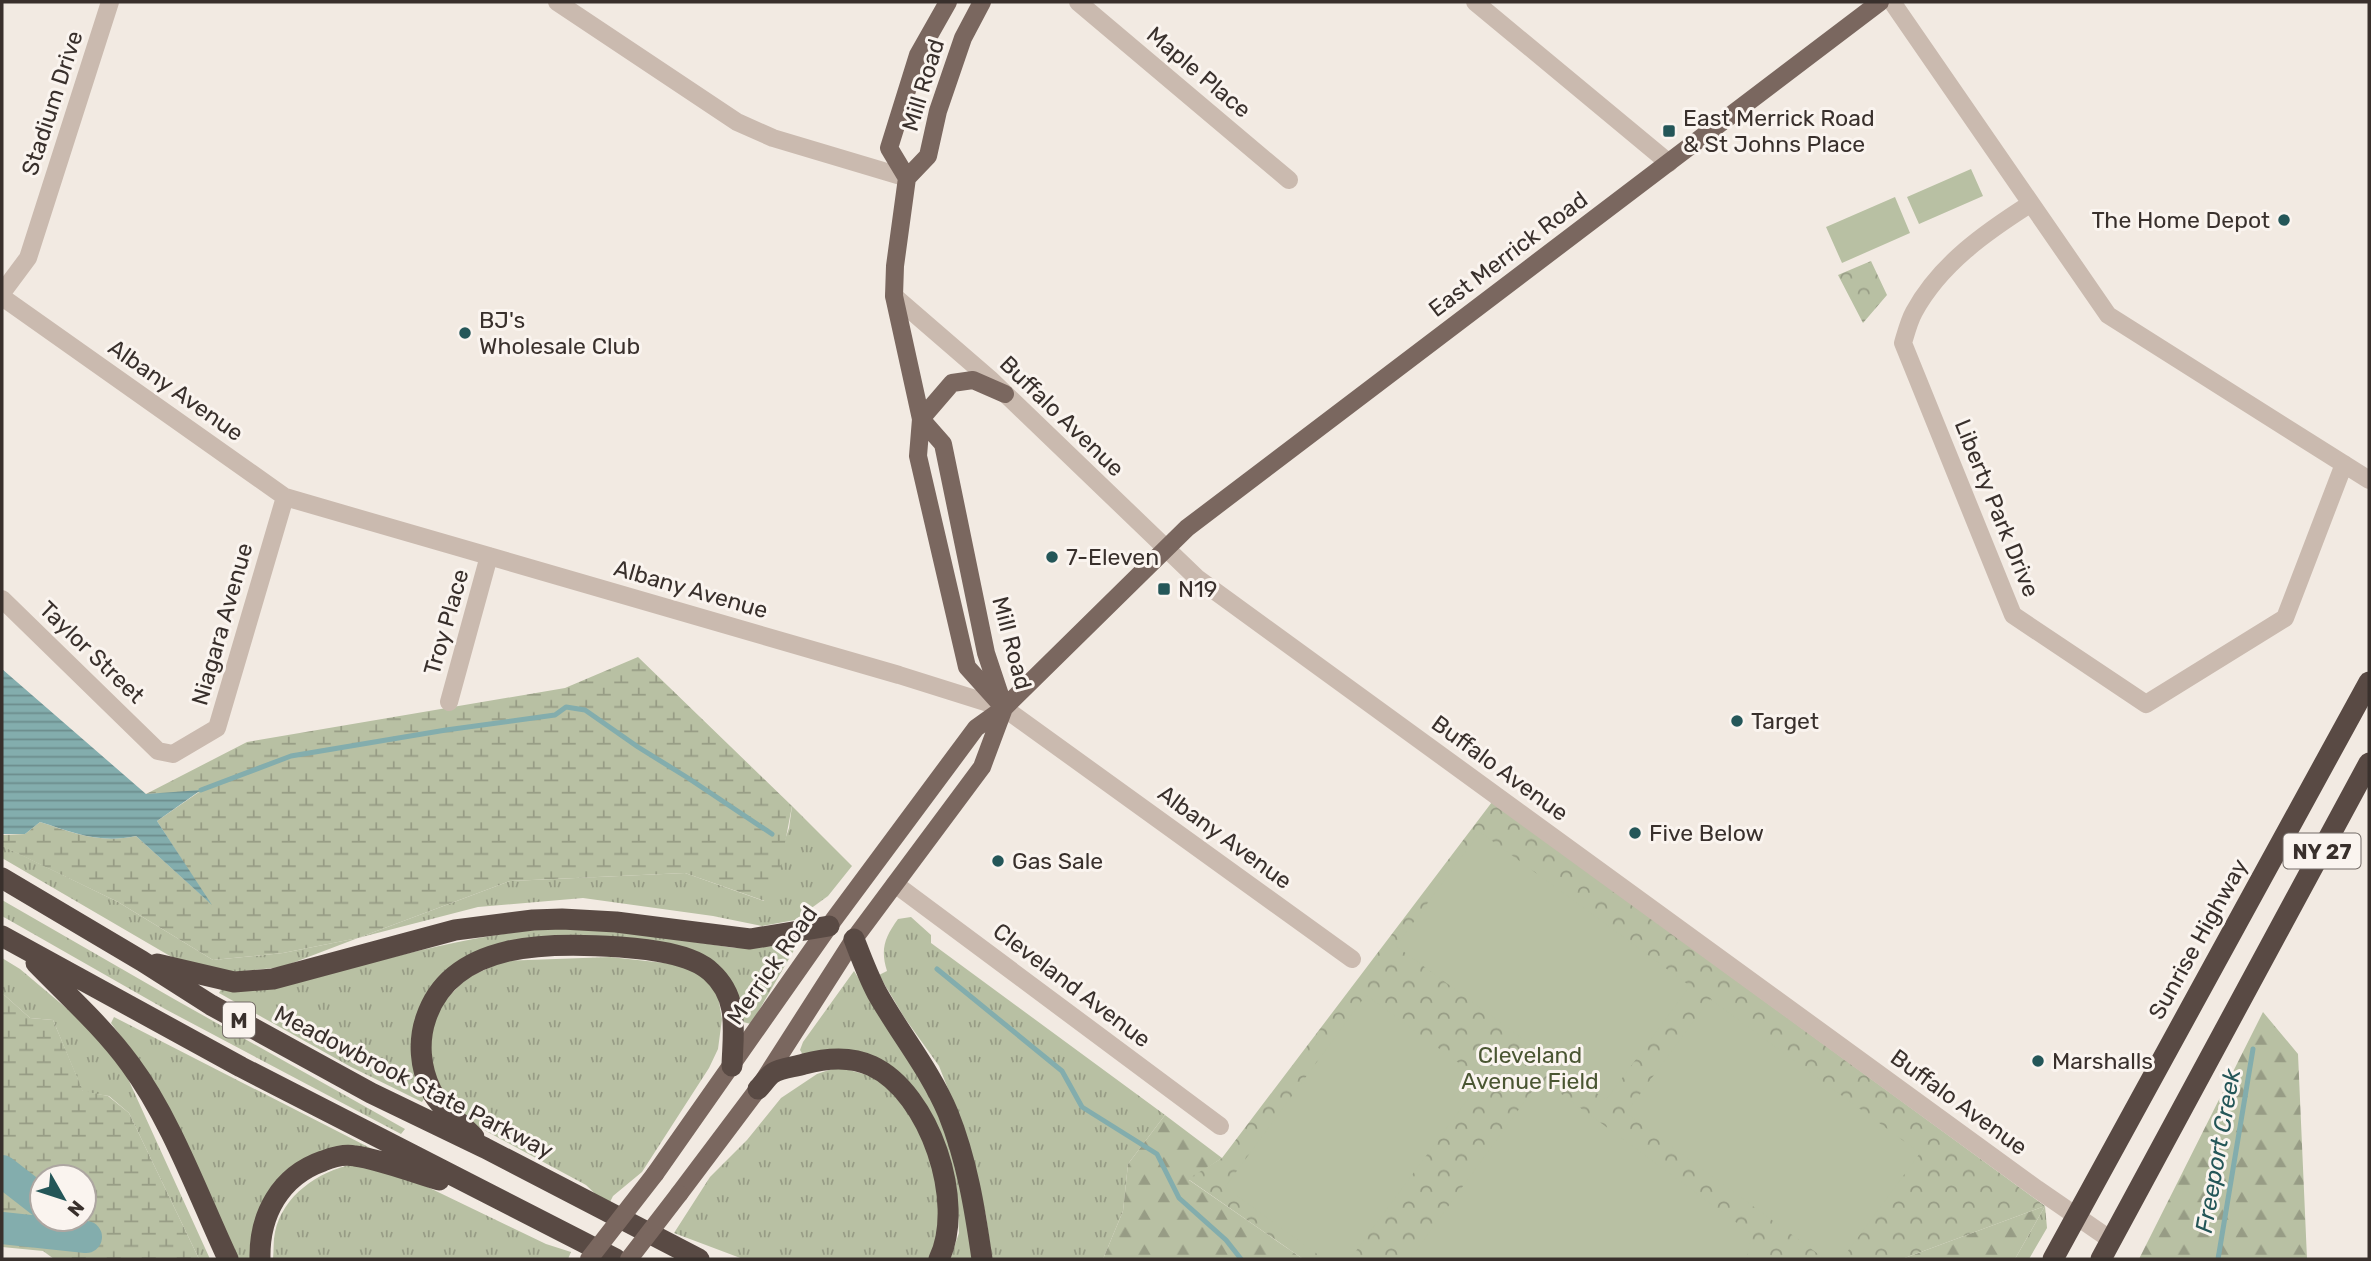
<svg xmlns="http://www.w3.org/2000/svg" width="2371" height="1261" font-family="Rubik,sans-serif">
	<defs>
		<pattern id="grass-tufts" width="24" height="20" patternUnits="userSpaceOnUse" patternTransform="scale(1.75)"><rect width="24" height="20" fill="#b8c0a3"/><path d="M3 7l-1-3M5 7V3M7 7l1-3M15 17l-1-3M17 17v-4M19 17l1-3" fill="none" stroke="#979c85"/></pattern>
		<pattern id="forest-firs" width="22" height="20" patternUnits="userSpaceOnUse" patternTransform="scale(1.75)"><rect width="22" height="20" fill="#b8c0a3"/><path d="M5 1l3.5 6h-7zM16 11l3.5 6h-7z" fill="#979c85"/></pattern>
		<pattern id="wetland-marsh" width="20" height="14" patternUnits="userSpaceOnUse" patternTransform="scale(1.75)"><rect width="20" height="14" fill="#b8c0a3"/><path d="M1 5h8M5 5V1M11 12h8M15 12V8" fill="none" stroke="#979c85"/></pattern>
		<pattern id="park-crowns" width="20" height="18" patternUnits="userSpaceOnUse" patternTransform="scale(1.75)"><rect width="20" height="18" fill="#b8c0a3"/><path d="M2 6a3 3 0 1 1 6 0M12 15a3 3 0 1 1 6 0" fill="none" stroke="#979c85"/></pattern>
		<pattern id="water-rules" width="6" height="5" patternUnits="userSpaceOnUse" patternTransform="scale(1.75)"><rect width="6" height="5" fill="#83adad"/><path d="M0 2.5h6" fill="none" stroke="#6c8d8d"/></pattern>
	</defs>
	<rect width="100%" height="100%" fill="#f2eae2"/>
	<!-- grass -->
	<path fill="url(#grass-tufts)" d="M 792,806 L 852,866 L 828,896 L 795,920 L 762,926 L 713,916 L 583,898 L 478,907 L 358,938 L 282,967 L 224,973 L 182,963 L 2,858 L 2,834 L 3,846 L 118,902 L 213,960 L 283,953 L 358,938 L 510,881 L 685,873 L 764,901 L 789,828 Z
		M 2,900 L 174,999 L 405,1129 L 401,1134 L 165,1009 L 2,916 Z
		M 911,917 L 931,935 L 931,943 L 1165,1115 L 1128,1164 L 1123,1211 L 1103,1259 L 992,1259 L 986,1216 L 967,1137 L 939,1066 L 904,1017 L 879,975 L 887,971 C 880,949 885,937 898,919 Z
		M 558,928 L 614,930 L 735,948 L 797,945 L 751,1024 L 743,1022 C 741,995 732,984 714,965 L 524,941 L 435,985 L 425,1097 L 422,1102 L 351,1067 L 219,993 L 222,988 C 276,992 318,977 369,963 C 432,947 493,932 558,928 Z
		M 610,957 L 674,964 L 700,972 L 721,995 L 719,1002 L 722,1019 L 718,1049 L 709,1068 L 642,1172 L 613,1196 L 608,1206 L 586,1185 L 471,1123 L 453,1110 L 434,1077 L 428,1039 L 442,1003 L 467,978 L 504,961 Z
		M 2,958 L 20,969 L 84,1023 L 124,1070 L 210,1259 L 199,1259 L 129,1113 L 109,1096 L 83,1092 L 53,1020 L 30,1018 L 2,993 Z
		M 854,971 C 883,1018 916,1064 939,1114 C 960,1158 965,1211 975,1259 L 950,1259 L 959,1233 L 957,1192 L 941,1141 L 911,1085 L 803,1055 L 800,1050 L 803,1042 Z
		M 114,1017 L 376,1151 L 296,1165 L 255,1259 L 236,1259 L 136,1057 L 111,1023 Z
		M 838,1067 L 882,1079 L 911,1112 L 931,1159 L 944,1220 L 934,1259 L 743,1259 L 674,1233 L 710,1177 L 747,1140 L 781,1098 L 817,1074 Z
		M 353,1164 L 411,1179 L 546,1244 L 571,1252 L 568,1259 L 273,1259 C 274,1250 273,1241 275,1232 C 283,1195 318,1172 353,1164 Z
		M 2045,1206 L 2047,1228 L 2029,1259 L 2015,1259 Z"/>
	<!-- forest -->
	<path fill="url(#forest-firs)" d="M 2263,1012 L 2298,1054 L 2307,1259 L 2139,1259 Z
		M 1165,1115 L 1222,1158 L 1189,1180 L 1303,1259 L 1103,1259 L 1123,1211 L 1128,1164 Z
		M 2045,1206 L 2015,1259 L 1902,1259 Z"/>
	<!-- wetland -->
	<path fill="url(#wetland-marsh)" fill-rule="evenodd" d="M 638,657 L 792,806 L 780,869 L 765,901 L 685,873 L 510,881 L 358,938 L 283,953 L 213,960 L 118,902 L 2,846 L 3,835 L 25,834 L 40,822 C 74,833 100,844 136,836 L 209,902 L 157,821 L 199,792 L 146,794 L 247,742 L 565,688 Z
		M 2,993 L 30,1018 L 53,1020 L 83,1091 L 108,1096 L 129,1113 L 199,1259 L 54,1259 L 43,1251 L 2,1247 ZM 42,1177 L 84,1177 L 84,1219 L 42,1219 Z"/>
	<!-- park -->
	<path fill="url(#park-crowns)" d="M 1871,261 L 1887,295 L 1863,323 L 1838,275 Z
		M 1492,802 L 2045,1206 L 1902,1259 L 1303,1259 L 1188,1179 L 1222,1158 Z"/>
	<!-- garden -->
	<path fill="#b8c0a3" d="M 1971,169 L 1983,196 L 1919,224 L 1907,197 Z
		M 1895,197 L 1910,233 L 1842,263 L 1826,227 Z
		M 1480,832 L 1690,986 L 1606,1100 L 1396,946 Z
		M 1366,995 L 1482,1080 L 1350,1259 L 1324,1259 L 1225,1187 Z
		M 1710,999 L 1920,1153 L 1842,1259 L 1825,1259 L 1626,1113 Z
		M 1541,1079 L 1752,1234 L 1746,1259 L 1410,1259 Z"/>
	<!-- water -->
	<path fill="url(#water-rules)" d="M 2,669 L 146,794 L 201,790 L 157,821 L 212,905 L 136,836 C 100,844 75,833 40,822 L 25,834 L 2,834 Z"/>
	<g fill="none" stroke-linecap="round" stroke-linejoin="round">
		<!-- stream -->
		<path stroke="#83adad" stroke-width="5" d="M 201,790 L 291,756 L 446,730 L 555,715 L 566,707 L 585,710 L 638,747 L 688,778 L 772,834
			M 937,969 L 1062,1071 L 1082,1107 L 1157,1154 L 1179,1198 L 1226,1240 L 1241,1259
			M 2218,1259 L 2253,1049"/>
		<!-- river -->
		<path stroke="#83adad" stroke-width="32" d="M 2,1171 L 42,1202
			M 2,1228 L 86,1237"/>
		<!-- minor -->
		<path stroke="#cabaaf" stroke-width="18" d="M 557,2 L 737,122 L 773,138 L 907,178
			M 1078,2 L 1289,180
			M 1475,2 L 1669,163
			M 1892,2 L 2108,315 L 2369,480
			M 2030,204 C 1986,232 1940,264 1914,312 C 1909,321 1906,333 1903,343 L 2013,615 L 2146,704 L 2285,618 L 2344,464
			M 2,293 L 28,258 L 110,2
			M 894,296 L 990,379 L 1197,578 L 2037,1189 L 2111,1240
			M 2,297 L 285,497 L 899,675 L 1004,708 L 1352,959
			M 2,599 L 158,751 L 173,754 L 217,728 L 285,497
			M 449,702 L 489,556
			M 895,884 L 1220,1126"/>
		<!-- major -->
		<path stroke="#7a675f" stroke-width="18" d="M 982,2 L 963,38 L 938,111 L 928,156 L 907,178 L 895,266 L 894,296 L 921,419 L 918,456 L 967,667 L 1004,708
			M 907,178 L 889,148 L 918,55 L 948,2
			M 921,419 L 943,444 L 986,653 L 1002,701
			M 921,419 L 952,383 L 973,380 L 1005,394
			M 655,1174 L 829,926 L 976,728 L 1004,708 L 1187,528 L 1880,2
			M 679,1194 L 758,1089 L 854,939 L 982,767 L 1004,708"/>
		<!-- highway -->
		<path stroke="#594a44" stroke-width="21" d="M 2,878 L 142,961 L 211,1005 L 371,1093 L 485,1148 L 699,1259
			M 2,936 L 241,1067 L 616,1259
			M 854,939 C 861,957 868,976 877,993 C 900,1034 930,1070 948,1113 C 967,1160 975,1210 982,1259
			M 36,963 C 68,996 103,1027 130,1064 C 171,1119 199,1197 228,1259
			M 157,964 L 234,982 L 273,979 L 455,930 L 533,920 L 562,919 L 616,922 L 750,939 L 829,926
			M 758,1089 C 763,1084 768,1076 773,1073 C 781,1068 795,1067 804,1064 C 826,1058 851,1056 872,1066 C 930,1093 966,1203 939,1259
			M 474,1137 C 461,1124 438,1105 431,1090 C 420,1067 418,1041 426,1018 C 452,940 552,942 620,947 C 646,949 691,953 711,972 C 740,998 733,1031 732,1066
			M 260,1259 C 259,1215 280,1176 323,1161 C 332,1157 345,1154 355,1156 C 383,1160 411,1172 439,1180
			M 2053,1259 L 2369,682
			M 2101,1259 L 2369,763"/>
		<!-- major-bridge -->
		<path stroke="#7a675f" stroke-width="18" d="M 589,1259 L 655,1174
			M 629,1259 L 679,1194"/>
	</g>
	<!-- markers -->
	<g fill="#245658" stroke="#faf4ef" stroke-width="2.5">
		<rect x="1662" y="124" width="14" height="14" rx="3.5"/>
		<circle cx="2284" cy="220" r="7"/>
		<circle cx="465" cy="333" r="7"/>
		<circle cx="1052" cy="557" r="7"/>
		<rect x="1157" y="582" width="14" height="14" rx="3.5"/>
		<circle cx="1737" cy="721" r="7"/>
		<circle cx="1635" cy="833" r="7"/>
		<circle cx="998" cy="861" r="7"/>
		<circle cx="2038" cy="1061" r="7"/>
	</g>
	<g text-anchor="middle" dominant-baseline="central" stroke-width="6" stroke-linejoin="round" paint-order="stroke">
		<!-- shield labels -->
		<g fill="#faf4ef" stroke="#736b66" stroke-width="2">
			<rect x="2283.5" y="833.5" width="77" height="35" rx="5"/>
			<rect x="223" y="1002.5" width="32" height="35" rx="5"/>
		</g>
		<g font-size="21" font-weight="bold" fill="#39302c">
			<text x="2322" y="851">NY 27</text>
			<text x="239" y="1020">M</text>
		</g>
		<!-- street labels -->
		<g font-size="23" fill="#39302c" stroke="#faf4ef">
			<text transform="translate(1199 72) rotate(40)">Maple Place</text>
			<text transform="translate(923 85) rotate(-73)">Mill Road</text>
			<text transform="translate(52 103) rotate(-72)">Stadium Drive</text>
			<text transform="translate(1508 254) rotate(-37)">East Merrick Road</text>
			<text transform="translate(176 390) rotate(35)">Albany Avenue</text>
			<text transform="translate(1062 416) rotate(44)">Buffalo Avenue</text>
			<text transform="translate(1997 508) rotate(68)">Liberty Park Drive</text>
			<text transform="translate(691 589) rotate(16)">Albany Avenue</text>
			<text transform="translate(446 622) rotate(-74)">Troy Place</text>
			<text transform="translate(222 624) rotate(-74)">Niagara Avenue</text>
			<text transform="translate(1012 643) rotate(75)">Mill Road</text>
			<text transform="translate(92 652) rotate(44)">Taylor Street</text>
			<text transform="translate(1500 768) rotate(36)">Buffalo Avenue</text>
			<text transform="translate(1225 837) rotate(36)">Albany Avenue</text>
			<text transform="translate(2198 939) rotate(-61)">Sunrise Highway</text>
			<text transform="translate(772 965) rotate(-55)">Merrick Road</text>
			<text transform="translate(1072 985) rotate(37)">Cleveland Avenue</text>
			<text transform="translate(414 1082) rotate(27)">Meadowbrook State Parkway</text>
			<text transform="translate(1959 1102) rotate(36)">Buffalo Avenue</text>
		</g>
		<!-- poi labels -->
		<g font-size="23" fill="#39302c" stroke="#faf4ef" text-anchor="start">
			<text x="1683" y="118">East Merrick Road<tspan x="1683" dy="26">&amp; St Johns Place</tspan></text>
			<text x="2270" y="220" text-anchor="end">The Home Depot</text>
			<text x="479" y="320">BJ's<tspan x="479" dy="26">Wholesale Club</tspan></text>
			<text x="1066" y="557">7-Eleven</text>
			<text x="1178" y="589">N19</text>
			<text x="1751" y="721">Target</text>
			<text x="1649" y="833">Five Below</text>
			<text x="1012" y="861">Gas Sale</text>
			<text x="2052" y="1061">Marshalls</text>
		</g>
		<!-- park labels -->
		<g font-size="23" fill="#4a5632" stroke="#faf4ef">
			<text x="1530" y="1055">Cleveland<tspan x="1530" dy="26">Avenue Field</tspan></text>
		</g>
		<!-- water labels -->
		<g font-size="24" font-style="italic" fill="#245658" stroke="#faf4ef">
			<text transform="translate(2218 1151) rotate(-80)">Freeport Creek</text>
		</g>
	</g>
	<!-- border -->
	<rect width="2371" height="1261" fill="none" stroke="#39302c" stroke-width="7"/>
	<!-- north arrow -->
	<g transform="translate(63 1198) rotate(129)"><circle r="33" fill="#faf4ef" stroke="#ada6a1" stroke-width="2"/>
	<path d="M0-5L12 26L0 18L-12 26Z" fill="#245658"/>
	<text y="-10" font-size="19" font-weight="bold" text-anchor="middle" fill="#39302c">N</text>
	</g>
</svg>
